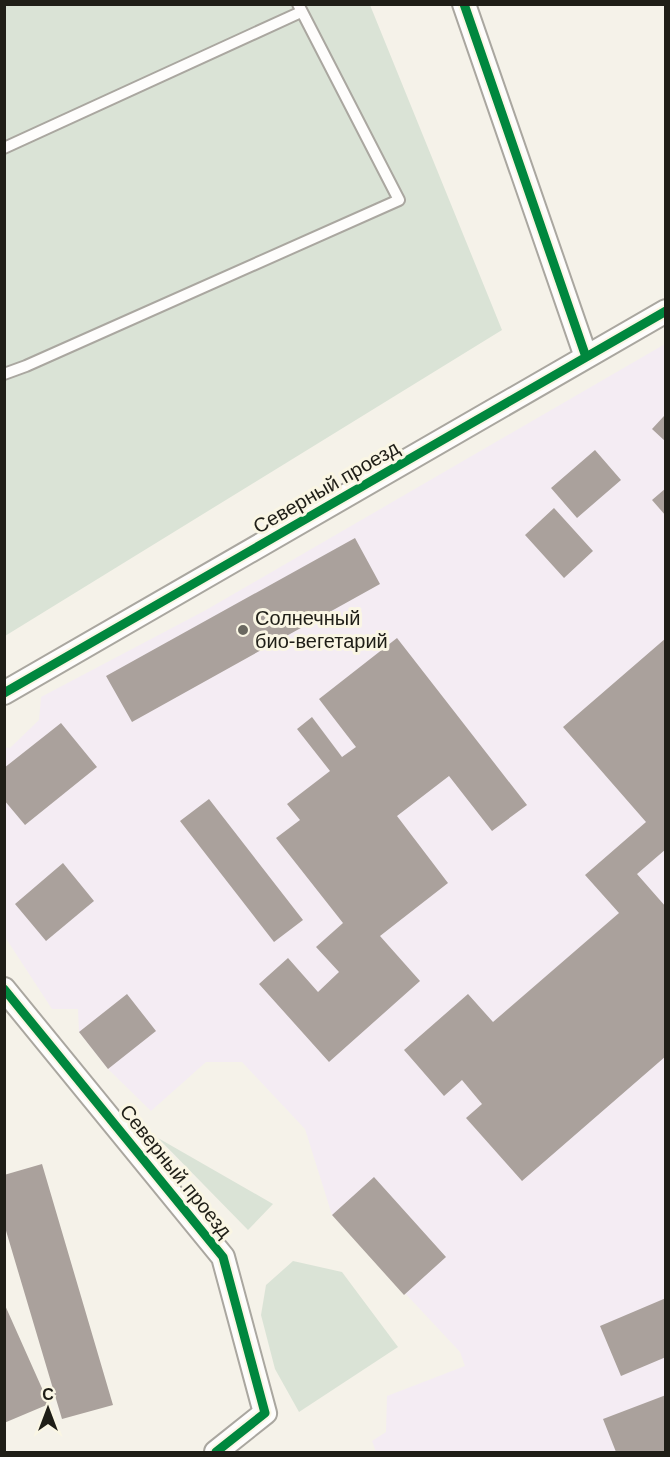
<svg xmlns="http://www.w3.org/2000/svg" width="670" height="1457" font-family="Arial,sans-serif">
	<rect width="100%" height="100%" fill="#f5f2e9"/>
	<!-- industrial -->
	<path fill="#f4ecf3" d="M 665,344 L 665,1452 L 376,1452 L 372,1441 L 386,1432 L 387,1396 L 465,1366 L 460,1352 L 332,1215 L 305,1129 L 242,1062 L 206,1062 L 151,1111 L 108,1069 L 79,1032 L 78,1009 L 52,1009 L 5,937 L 4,747 L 10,748 L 39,720 L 41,697 L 206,610 Z"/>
	<!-- green -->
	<path fill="#dae3d6" d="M 5,5 L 370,5 L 502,330 L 5,636 Z
		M 158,1138 L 273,1204 L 248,1230 Z
		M 293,1261 L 342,1272 L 398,1347 L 299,1412 L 275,1369 L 261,1315 L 266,1285 Z"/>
	<!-- building -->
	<path fill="#aaa19c" d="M 664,416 L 666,417 L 666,442 L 652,429 Z
		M 595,450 L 621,480 L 577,518 L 551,488 Z
		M 666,488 L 666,516 L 652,500 Z
		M 554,508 L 593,551 L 564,578 L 525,535 Z
		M 355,538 L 380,584 L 132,722 L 106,676 Z
		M 397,638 L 527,805 L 492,831 L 449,776 L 397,816 L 448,883 L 380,936 L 420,981 L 329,1062 L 259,984 L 288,958 L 318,992 L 339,972 L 316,947 L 343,923 L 276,838 L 300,820 L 287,804 L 330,771 L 297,729 L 312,717 L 342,757 L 356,747 L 319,699 Z
		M 666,638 L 666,849 L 637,874 L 666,907 L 666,1056 L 522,1181 L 466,1118 L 482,1104 L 462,1080 L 444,1096 L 404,1050 L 468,994 L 493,1022 L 619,913 L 585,875 L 646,822 L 563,727 Z
		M 61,723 L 97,767 L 25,825 L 4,800 L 4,768 Z
		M 209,799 L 303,920 L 274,942 L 180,821 Z
		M 63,863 L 94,901 L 46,941 L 15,904 Z
		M 127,994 L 156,1031 L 108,1069 L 79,1032 Z
		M 42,1164 L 113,1405 L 62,1419 L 4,1224 L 4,1175 Z
		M 374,1177 L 446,1257 L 404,1295 L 332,1215 Z
		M 666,1298 L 666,1357 L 621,1376 L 600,1326 Z
		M 4,1303 L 49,1404 L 4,1423 Z
		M 666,1395 L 666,1452 L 616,1452 L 603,1419 Z"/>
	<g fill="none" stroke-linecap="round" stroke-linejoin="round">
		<defs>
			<path id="lane" d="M 4,148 L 301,12
				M 4,374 L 26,366 L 399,200 L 298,4"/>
			<path id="street" d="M 464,4 L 586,357
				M 4,693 L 666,311
				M 4,989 L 223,1257 L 265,1413 L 216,1452"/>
		</defs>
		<!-- lane casing -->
		<use href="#lane" stroke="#aaa7a0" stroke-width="14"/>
		<!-- street casing -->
		<use href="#street" stroke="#aaa7a0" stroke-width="26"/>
		<!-- lane -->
		<use href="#lane" stroke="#fefdfc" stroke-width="10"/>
		<!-- street -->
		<use href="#street" stroke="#fefdfc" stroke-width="22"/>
		<defs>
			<path id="cycleway" d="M 464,4 L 586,357
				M 4,693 L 666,311
				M 4,989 L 223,1257 L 265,1413 L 216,1452"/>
		</defs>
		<!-- cycleway casing -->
		<use href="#cycleway" stroke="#faf6e4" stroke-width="13"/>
		<!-- cycleway -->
		<use href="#cycleway" stroke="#00873e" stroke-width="9"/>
	</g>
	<!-- markers -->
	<circle fill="#6a6860" stroke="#faf6e4" stroke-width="2" cx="243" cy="630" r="6"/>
	<g text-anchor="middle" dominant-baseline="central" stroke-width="6" stroke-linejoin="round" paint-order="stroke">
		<!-- street labels -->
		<g font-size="20" fill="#1f1e17" stroke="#faf6e4">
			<text transform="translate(326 487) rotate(-30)">Северный проезд</text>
			<text transform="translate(176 1171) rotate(51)">Северный проезд</text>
		</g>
		<!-- poi labels -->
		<g font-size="20" fill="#1f1e17" stroke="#faf6e4" text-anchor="start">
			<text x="255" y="618">Солнечный<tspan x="255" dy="23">био-вегетарий</tspan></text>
		</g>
	</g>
	<!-- border -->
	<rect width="670" height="1457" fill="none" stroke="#1f1e17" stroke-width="12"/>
	<!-- north arrow -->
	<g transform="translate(48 1409)" stroke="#faf6e4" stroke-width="4.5" paint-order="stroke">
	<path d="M0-4.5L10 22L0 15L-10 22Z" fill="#1f1e17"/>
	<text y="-9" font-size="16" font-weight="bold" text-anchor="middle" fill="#1f1e17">С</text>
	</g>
</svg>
